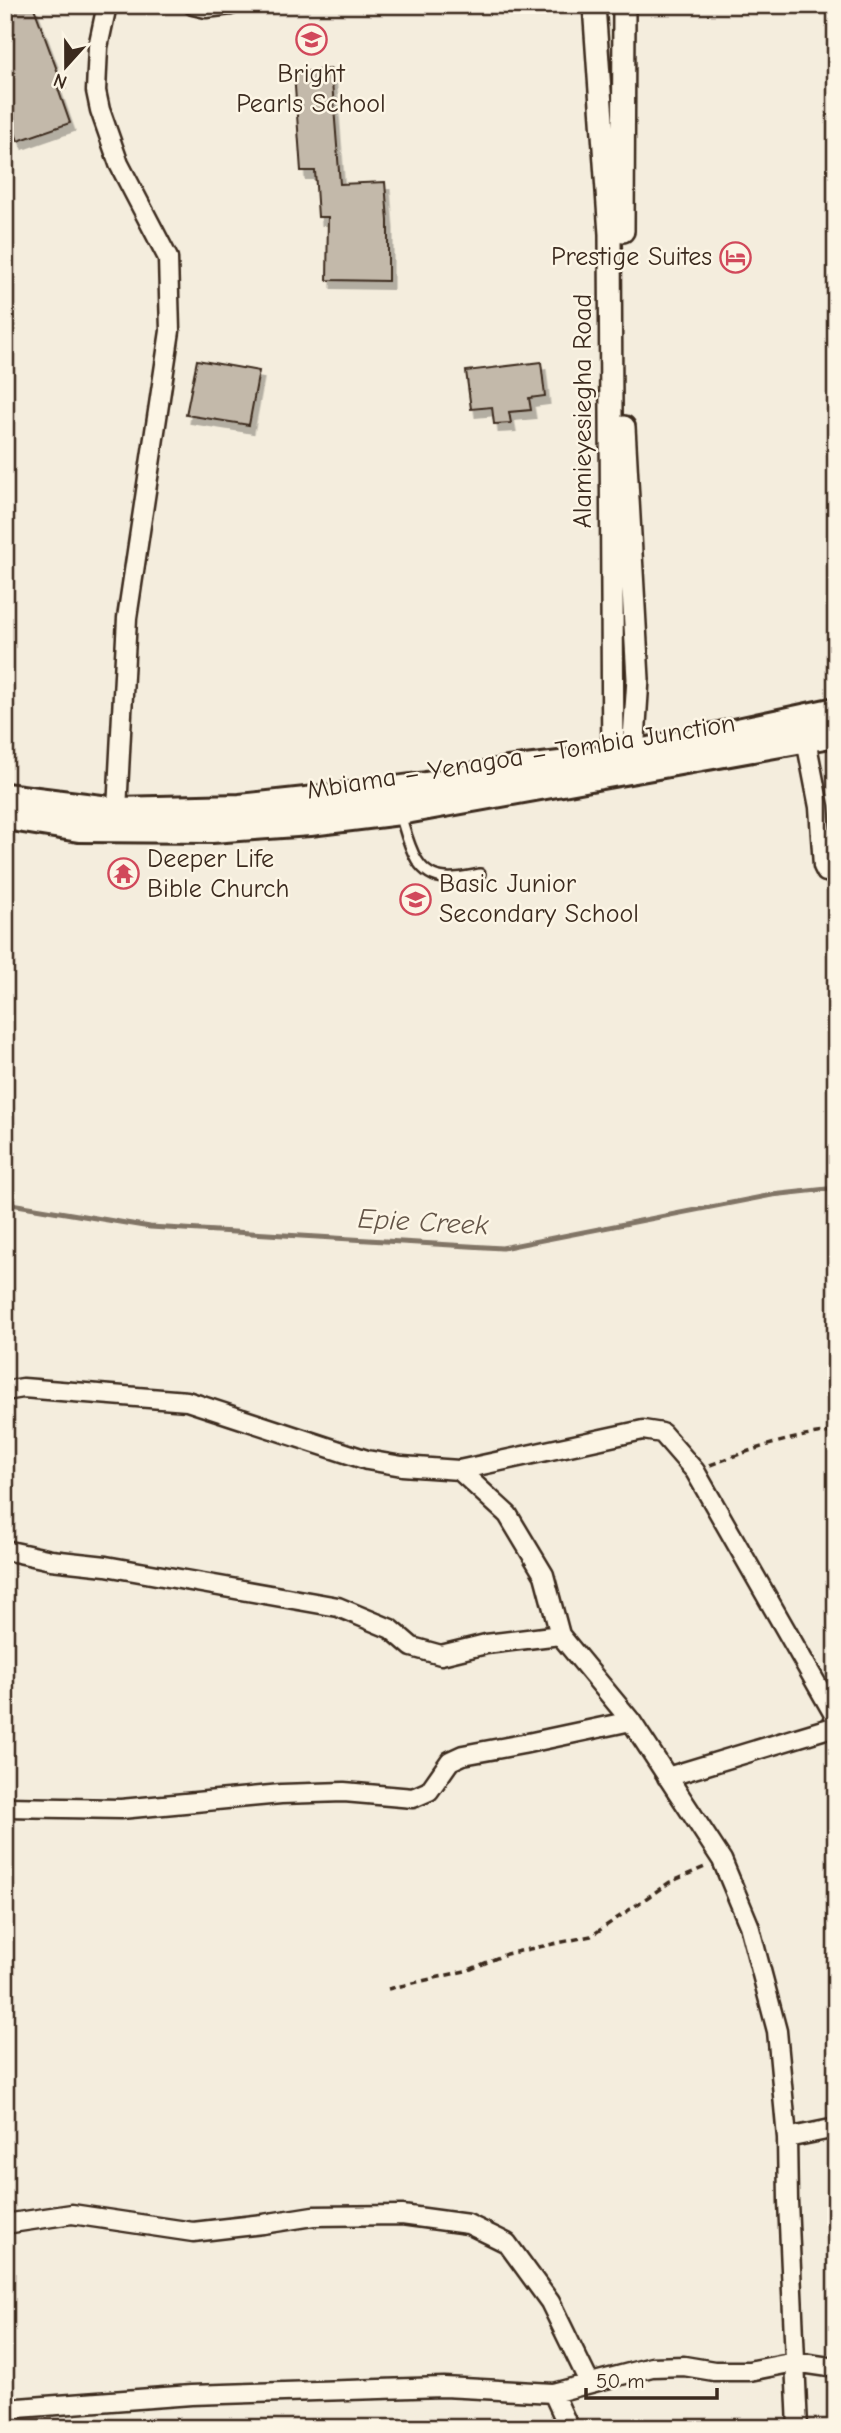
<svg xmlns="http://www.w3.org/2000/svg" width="841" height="2433" font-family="'Comic Neue',sans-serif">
	<defs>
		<filter id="shadow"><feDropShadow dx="4.5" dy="8" stdDeviation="0" flood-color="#0004"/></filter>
	</defs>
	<rect width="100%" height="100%" fill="#f4eddd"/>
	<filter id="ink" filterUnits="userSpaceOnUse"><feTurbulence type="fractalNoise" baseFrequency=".0143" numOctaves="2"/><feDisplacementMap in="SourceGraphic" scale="14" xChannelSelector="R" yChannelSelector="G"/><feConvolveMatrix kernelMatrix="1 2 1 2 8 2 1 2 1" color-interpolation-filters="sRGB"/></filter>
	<g filter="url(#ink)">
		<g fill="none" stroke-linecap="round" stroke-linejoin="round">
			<!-- stream -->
			<path stroke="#817466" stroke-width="5" d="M 5,1203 L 150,1227 L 502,1248 L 772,1195 L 836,1188"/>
		</g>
		<!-- building -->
		<path fill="#c3b9aa" stroke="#3b2a1e" stroke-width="2" filter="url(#shadow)" d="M 5,5 L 33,5 L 61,81 L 56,83 L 70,123 L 18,141 L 5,106 Z
			M 331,69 L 340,184 L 385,182 L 388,221 L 388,281 L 327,280 L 328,217 L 318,217 L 315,171 L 301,171 L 294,73 Z
			M 197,360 L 259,371 L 249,425 L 186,415 Z
			M 541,362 L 545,396 L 529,398 L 531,410 L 509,412 L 511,423 L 494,424 L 492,407 L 471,409 L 466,371 Z"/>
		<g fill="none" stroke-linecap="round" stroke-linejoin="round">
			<defs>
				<path id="service" d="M 400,814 C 408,839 414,877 446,878 C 457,879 469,876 480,874"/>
				<path id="minor" d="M 107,5 L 98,47 L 96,91 L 100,110 L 119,164 L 168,258 L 170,331 L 127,618 L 117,810
					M 193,5 L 206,8 L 231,5
					M 806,740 L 819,807 L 823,866 L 826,872 L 836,874
					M 5,1391 L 23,1388 L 187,1401 L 367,1460 L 402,1466 L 459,1470 L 643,1430 L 662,1433 L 695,1471 L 836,1718
					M 459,1470 L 508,1515 L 544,1575 L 560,1635 L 631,1721 L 722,1860 L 749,1925 L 777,2031 L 787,2138 L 788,2201 L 798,2428
					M 5,1550 L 51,1560 L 106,1566 L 338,1607 L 391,1629 L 412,1647 L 441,1655 L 486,1644 L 560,1635
					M 667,1777 L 836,1726
					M 5,1807 L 121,1809 L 281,1794 L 344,1792 L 413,1798 L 429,1791 L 450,1761 L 463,1755 L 523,1744 L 631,1721
					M 787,2138 L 836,2128
					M 5,2224 L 72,2214 L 193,2232 L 263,2224 L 313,2216 L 402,2215 L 468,2224 L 507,2243 L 550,2302 L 589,2382
					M 553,2393 L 569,2428
					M 5,2409 L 191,2395 L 444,2387 L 553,2393 L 652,2367 L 684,2366 L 714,2371 L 749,2371 L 795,2362 L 836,2368"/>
				<path id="tertiary" d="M 594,5 L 610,234 L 613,773
					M 623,231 L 624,5
					M 624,427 L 638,679 L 632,769"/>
				<path id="secondary" d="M 5,796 L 117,810 L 240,807 L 334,797 L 426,785 L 508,770 L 611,758 L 836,710
					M 5,817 L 79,829 L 212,830 L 310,823 L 400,812 L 836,734"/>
			</defs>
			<!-- service casing -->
			<use href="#service" stroke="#3b2a1e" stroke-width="14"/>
			<!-- minor casing -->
			<use href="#minor" stroke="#3b2a1e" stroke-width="23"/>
			<!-- tertiary casing -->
			<use href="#tertiary" stroke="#3b2a1e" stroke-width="26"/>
			<!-- secondary casing -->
			<use href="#secondary" stroke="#3b2a1e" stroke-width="30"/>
			<!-- path -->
			<path stroke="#3b2a1e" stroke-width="3.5" stroke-dasharray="7 5" stroke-linecap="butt" d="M 710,1465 C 750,1450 792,1435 836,1432
				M 388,1989 L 469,1970 L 506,1954 L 591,1936 L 670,1882 L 707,1866"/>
			<!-- service -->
			<use href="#service" stroke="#fcf5e5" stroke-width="9"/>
			<!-- minor -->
			<use href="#minor" stroke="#fcf5e5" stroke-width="18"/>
			<!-- tertiary -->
			<use href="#tertiary" stroke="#fcf5e5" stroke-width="21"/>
			<!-- secondary -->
			<use href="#secondary" stroke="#fcf5e5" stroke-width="24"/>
		</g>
	</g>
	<!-- icons -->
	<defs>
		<symbol id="school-ring" viewBox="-11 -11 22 22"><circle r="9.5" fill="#fcf5e5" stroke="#d1495b" stroke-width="1.5"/><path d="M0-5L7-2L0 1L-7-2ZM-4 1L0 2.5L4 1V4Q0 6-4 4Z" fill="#d1495b"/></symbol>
		<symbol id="hotel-ring" viewBox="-11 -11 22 22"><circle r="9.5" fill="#fcf5e5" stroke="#d1495b" stroke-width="1.5"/><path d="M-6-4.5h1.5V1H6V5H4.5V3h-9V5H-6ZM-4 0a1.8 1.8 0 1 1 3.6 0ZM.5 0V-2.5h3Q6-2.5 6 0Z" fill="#d1495b"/></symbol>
		<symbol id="temple-ring" viewBox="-11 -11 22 22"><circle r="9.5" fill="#fcf5e5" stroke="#d1495b" stroke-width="1.5"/><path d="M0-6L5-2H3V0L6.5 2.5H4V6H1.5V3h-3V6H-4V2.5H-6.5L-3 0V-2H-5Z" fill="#d1495b"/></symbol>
	</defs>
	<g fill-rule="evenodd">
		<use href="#school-ring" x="294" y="22" width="35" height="35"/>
		<use href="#hotel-ring" x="718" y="240" width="35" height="35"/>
		<use href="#temple-ring" x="106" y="856" width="35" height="35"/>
		<use href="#school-ring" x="398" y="882" width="35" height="35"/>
	</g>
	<g text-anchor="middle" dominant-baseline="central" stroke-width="5" stroke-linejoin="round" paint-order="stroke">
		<!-- poi labels -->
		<g font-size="26" fill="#3b2a1e" stroke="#fcf5e5" text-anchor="start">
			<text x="311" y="74" text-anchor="middle">Bright<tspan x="311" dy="30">Pearls School</tspan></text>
			<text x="712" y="257" text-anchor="end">Prestige Suites</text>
			<text x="147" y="859">Deeper Life<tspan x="147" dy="30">Bible Church</tspan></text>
			<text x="439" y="884">Basic Junior<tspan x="439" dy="30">Secondary School</tspan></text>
		</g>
		<!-- street labels -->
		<g font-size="26" fill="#3b2a1e" stroke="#fcf5e5">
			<text transform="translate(583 411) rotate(-90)">Alamieyesiegha Road</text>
			<text transform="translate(521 757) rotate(-9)">Mbiama – Yenagoa – Tombia Junction</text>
		</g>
		<!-- water labels -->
		<g font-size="28" font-style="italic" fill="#645548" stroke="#fcf5e5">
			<text transform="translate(423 1222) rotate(3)">Epie Creek</text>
		</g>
	</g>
	<!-- margin -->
	<rect width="841" height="2433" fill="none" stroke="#fcf5e5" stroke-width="28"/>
	<rect x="14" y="14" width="813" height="2405" fill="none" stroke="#3b2a1e" stroke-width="2.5" filter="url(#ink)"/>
	<!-- north arrow -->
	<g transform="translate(66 66) rotate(201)" stroke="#fcf5e5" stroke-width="5" paint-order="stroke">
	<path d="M0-5L12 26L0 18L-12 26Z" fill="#3b2a1e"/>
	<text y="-10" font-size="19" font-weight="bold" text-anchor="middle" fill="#3b2a1e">N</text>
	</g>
	<!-- scale -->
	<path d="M586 2388v10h131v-10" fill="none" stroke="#3b2a1e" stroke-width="3.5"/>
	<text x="596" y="2388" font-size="21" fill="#3b2a1e" stroke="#fcf5e5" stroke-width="5" paint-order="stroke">50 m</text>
</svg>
